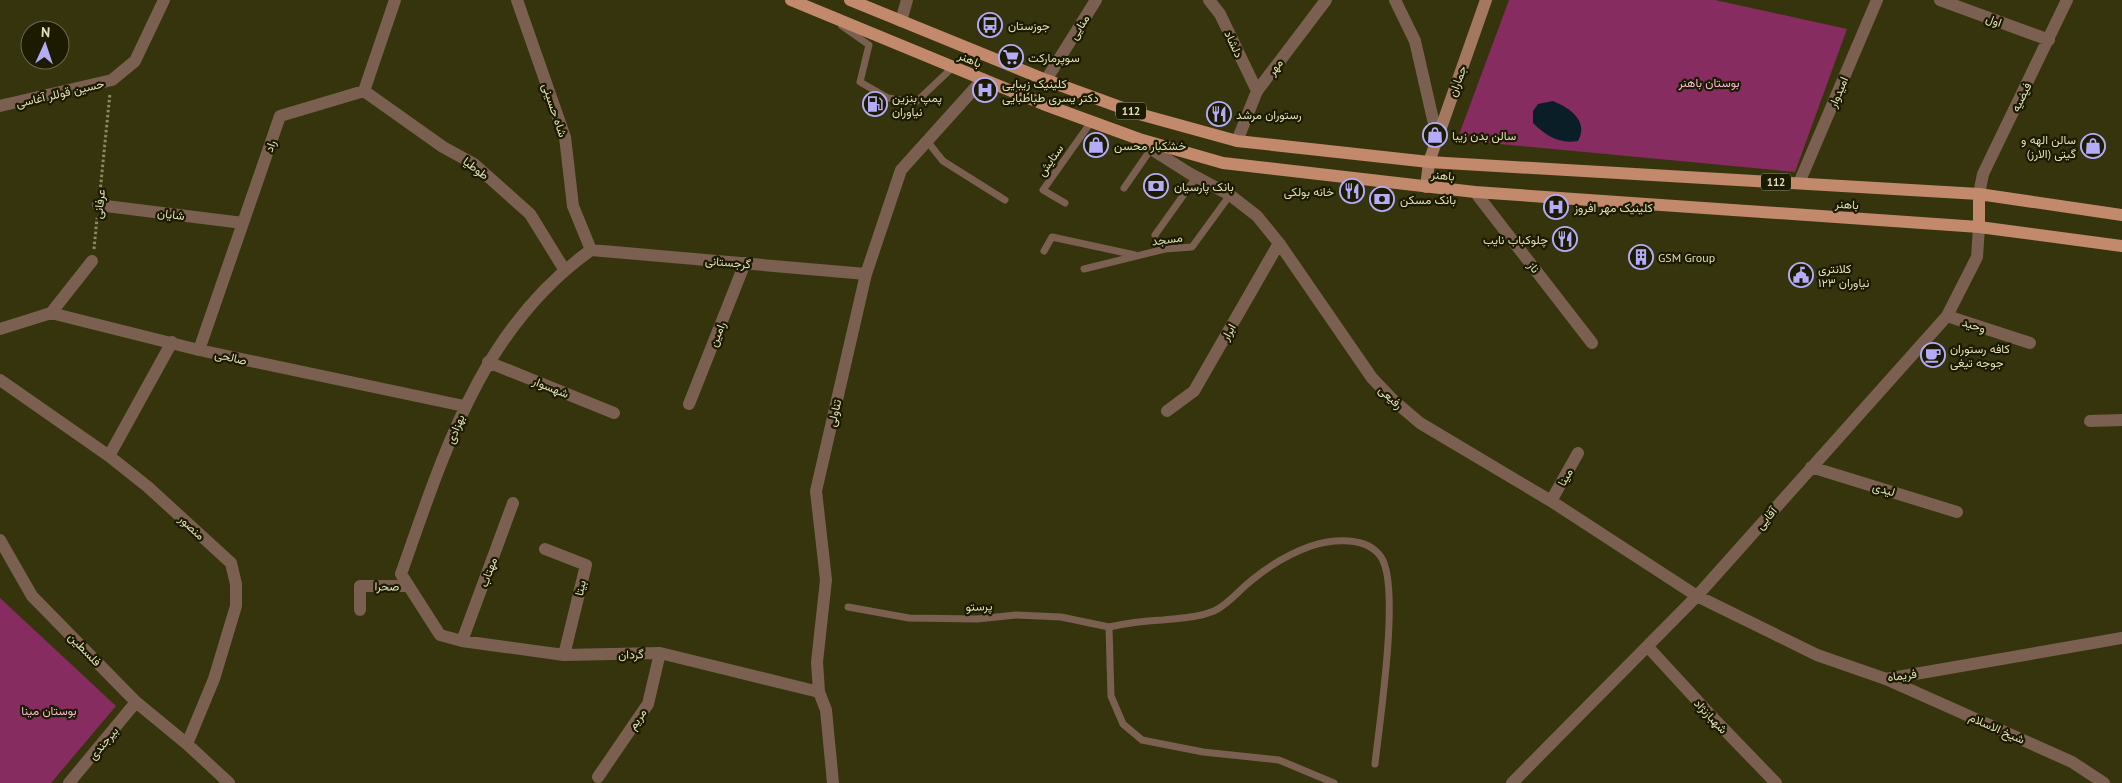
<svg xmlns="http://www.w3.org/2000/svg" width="2122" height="783" font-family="'PT Sans',Vazirmatn,sans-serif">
	<rect width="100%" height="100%" fill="#35340c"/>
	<!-- green -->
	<path fill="#872c61" d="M 1509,0 L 1715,0 L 1847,29 L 1795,172 L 1457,140 Z
		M 0,598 L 116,706 L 51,783 L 0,783 Z"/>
	<!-- water -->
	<path fill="#091e27" d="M 1553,101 C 1570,108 1589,121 1578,141 C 1559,144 1546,136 1533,123 L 1533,111 L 1538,104 Z"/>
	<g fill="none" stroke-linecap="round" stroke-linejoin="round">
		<!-- path -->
		<path stroke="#8a8a64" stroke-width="3" stroke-dasharray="2.5 2.5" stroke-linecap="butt" d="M 100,192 L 110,93
			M 94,249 L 97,218"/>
		<!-- service -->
		<path stroke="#7b5f50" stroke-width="7" d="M 842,26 L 869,45 L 860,82 L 888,98 L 916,102 L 953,67
			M 927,141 L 943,161 L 1005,200
			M 1124,188 L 1151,149
			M 1065,203 L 1043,190 L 1091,122
			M 1155,235 L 1197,176
			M 1044,251 L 1052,237 L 1135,255
			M 1084,269 L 1165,249 L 1192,247 L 1230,195
			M 848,607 L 909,618 L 977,619 L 1016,615 L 1061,617 L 1109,627
			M 1334,783 L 1279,760 L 1203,752 L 1142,740 L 1123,724 L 1111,696 L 1109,627 C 1127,623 1144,621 1162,620 C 1180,618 1197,618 1214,611 C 1228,605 1240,589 1252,580 C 1269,566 1291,553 1311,546 C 1333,539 1367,536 1381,557 C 1401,586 1379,725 1375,764"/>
		<!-- minor -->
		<path stroke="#7b5f50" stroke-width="12" d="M 517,0 L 565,137 L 573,206 L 591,250
			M 1209,0 L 1220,14 L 1257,91
			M 1395,0 L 1415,41 L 1437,137
			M 1940,0 L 2049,40
			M 901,21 L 907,0
			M 1046,80 L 1096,0
			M 364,91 L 443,147 L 474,164 L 530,214 L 564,269
			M 0,106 L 112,80 L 135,61 L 164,0
			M 1139,139 L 1151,149 L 1189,173 L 1230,195 L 1257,216 L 1279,243 L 1372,378 L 1393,400 L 1420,423 L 1551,501 L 1697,596 L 1817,655 L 1886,679 L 2072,762 L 2104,783
			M 1237,141 L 1257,91 L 1326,0
			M 1799,183 L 1877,0
			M 1475,192 L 1592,343
			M 1979,194 L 1983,174 L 2067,0
			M 98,205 L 243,223
			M 591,250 C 481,328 444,453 401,574 L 440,635 L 462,641 L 564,655 L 660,653 L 819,692
			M 591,250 L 866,274
			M 51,313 L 92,261
			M 1947,316 L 2030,343
			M 0,329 L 51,313 L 199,350 L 464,406
			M 199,350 L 280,116 L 364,91 L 395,0
			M 488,362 L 614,413
			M 0,380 L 109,456 L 148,487 L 231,563 L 236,584 L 236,606 L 214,679 L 187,744
			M 689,404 L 745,263
			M 1167,411 L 1194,391 L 1279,243
			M 2090,421 L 2122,420
			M 109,456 L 172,342
			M 1811,467 L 1957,512
			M 1551,501 L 1578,453
			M 0,540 L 32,596 L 136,702 L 187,744 L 229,783
			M 545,549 L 586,565 L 564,655
			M 360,610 L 360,586 L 408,586
			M 462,641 L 513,503
			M 1648,647 L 1716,721 L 1776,783
			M 1886,679 L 2122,638
			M 598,777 L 648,704 L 660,653
			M 69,783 L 136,702
			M 833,783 L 826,710 L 819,692 L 817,662 L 826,580 L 816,491 L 866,274 L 901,170 L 983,79
			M 1512,783 L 1697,596 L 1947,316 L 1977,257 L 1979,227"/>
		<!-- secondary -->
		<path stroke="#a37760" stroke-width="12" d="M 1426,187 L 1429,162 L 1486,0"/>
		<!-- primary -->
		<path stroke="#c2896c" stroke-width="12" d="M 791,0 L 1043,104 L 1139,139 L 1223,163 L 1475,192 L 1979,227 L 2122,246
			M 850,0 L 1046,80 L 1139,114 L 1237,141 L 1429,162 L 1979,194 L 2122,215
			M 1979,227 L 1979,194"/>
	</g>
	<!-- icons -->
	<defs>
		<symbol id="bus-ring" viewBox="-11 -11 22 22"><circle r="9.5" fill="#1c1b00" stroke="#b4acf9" stroke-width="1.5"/><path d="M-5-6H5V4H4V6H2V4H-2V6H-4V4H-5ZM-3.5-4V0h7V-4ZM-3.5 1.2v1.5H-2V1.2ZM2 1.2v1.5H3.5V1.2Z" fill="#b4acf9"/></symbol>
		<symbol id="supermarket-ring" viewBox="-11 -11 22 22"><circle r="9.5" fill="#1c1b00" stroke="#b4acf9" stroke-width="1.5"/><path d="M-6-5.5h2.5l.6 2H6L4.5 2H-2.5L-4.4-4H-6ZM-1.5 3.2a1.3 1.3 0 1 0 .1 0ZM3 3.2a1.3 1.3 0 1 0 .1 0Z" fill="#b4acf9"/></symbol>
		<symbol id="hospital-ring" viewBox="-11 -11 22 22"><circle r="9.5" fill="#1c1b00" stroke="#b4acf9" stroke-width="1.5"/><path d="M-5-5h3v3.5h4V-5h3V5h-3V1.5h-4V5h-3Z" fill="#b4acf9"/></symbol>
		<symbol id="fuel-ring" viewBox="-11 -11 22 22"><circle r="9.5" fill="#1c1b00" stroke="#b4acf9" stroke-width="1.5"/><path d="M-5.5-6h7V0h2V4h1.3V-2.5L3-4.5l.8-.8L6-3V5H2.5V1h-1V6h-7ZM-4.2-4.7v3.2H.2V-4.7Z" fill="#b4acf9"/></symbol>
		<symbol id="restaurant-ring" viewBox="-11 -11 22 22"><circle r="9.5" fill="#1c1b00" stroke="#b4acf9" stroke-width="1.5"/><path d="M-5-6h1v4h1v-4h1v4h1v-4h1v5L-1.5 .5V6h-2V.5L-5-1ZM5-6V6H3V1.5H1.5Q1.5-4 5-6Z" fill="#b4acf9"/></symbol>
		<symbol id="shop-ring" viewBox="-11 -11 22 22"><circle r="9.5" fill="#1c1b00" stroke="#b4acf9" stroke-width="1.5"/><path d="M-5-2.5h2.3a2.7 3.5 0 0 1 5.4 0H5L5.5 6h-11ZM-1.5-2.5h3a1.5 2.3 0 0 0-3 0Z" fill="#b4acf9"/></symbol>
		<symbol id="bank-ring" viewBox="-11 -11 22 22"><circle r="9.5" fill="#1c1b00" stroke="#b4acf9" stroke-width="1.5"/><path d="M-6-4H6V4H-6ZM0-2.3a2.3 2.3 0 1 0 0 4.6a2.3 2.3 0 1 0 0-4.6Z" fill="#b4acf9"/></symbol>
		<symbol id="building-ring" viewBox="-11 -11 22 22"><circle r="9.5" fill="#1c1b00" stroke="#b4acf9" stroke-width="1.5"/><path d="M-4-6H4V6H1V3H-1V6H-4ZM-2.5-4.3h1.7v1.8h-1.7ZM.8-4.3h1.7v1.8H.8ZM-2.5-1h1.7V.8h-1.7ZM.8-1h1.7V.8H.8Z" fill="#b4acf9"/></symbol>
		<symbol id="civic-ring" viewBox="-11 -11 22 22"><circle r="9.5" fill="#1c1b00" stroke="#b4acf9" stroke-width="1.5"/><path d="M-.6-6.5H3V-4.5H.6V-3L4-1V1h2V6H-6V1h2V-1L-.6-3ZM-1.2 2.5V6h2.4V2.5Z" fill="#b4acf9"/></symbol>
		<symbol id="cafe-ring" viewBox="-11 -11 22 22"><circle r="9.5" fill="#1c1b00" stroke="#b4acf9" stroke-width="1.5"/><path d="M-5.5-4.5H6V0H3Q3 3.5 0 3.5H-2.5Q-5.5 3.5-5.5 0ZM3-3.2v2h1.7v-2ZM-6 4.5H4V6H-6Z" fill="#b4acf9"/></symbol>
	</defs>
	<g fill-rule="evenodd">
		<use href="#bus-ring" x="976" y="11" width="28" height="28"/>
		<use href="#supermarket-ring" x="997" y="43" width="28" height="28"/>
		<use href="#hospital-ring" x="971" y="76" width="28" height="28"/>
		<use href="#fuel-ring" x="861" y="90" width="28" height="28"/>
		<use href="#restaurant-ring" x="1205" y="100" width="28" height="28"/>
		<use href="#shop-ring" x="1421" y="121" width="28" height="28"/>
		<use href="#shop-ring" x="1082" y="131" width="28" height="28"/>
		<use href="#shop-ring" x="2079" y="132" width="28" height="28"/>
		<use href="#bank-ring" x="1142" y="172" width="28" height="28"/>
		<use href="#restaurant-ring" x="1338" y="177" width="28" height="28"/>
		<use href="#bank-ring" x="1368" y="185" width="28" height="28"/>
		<use href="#hospital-ring" x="1542" y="193" width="28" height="28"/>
		<use href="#restaurant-ring" x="1551" y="225" width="28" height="28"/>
		<use href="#building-ring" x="1627" y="243" width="28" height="28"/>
		<use href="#civic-ring" x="1787" y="261" width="28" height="28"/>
		<use href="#cafe-ring" x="1919" y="341" width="28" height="28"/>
	</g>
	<g text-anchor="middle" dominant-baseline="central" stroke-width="4.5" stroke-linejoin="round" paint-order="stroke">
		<!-- shield labels -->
		<g fill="#1c1b00" stroke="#a4a483" stroke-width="1">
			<rect x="1116" y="102.5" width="30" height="17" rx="4"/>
			<rect x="1761" y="173.5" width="30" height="17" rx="4"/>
		</g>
		<g font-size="11" font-weight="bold" fill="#dfdfbb">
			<text x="1131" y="111">112</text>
			<text x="1776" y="182">112</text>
		</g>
		<!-- street labels -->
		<g font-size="12" fill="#dfdfbb" stroke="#1c1b00">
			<text transform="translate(1994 20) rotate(20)">اول</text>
			<text transform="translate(1079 27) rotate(-58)">منایی</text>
			<text transform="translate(1234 44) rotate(65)">دلشاد</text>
			<text transform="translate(970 59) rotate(23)">باهنر</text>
			<text transform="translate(1275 67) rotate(-53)">مهر</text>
			<text transform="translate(1457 81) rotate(-70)">جماران</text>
			<text transform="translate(1838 92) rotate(-67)">امیدوار</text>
			<text transform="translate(60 93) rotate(-13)">حسین قوللر آغاسی</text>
			<text transform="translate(2021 97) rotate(-64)">فیضیه</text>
			<text transform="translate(555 110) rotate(72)">شاه حسینی</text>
			<text transform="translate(270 146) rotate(-71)">راد</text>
			<text transform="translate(1050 160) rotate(-55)">ستایش</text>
			<text transform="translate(476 168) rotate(37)">طوطیا</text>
			<text transform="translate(1443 175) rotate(6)">باهنر</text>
			<text transform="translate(99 204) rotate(-84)">عرفانی</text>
			<text transform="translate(1847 204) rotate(4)">باهنر</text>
			<text transform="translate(171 214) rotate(7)">شایان</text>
			<text transform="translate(1167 239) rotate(-8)">مسجد</text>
			<text transform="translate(728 262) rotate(5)">گرجستانی</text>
			<text transform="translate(1534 267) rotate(52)">ناز</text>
			<text transform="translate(1974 325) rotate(18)">وحید</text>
			<text transform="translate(1228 332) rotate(-60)">ابرار</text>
			<text transform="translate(717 334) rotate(-68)">رامین</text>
			<text transform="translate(231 357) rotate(13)">صالحی</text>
			<text transform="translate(551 387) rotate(22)">شهسوار</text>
			<text transform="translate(1391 397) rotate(43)">رفیعی</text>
			<text transform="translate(834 413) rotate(-77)">تناولی</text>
			<text transform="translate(455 429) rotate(-68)">بهزادی</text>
			<text transform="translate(1565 477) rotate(-61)">مینا</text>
			<text transform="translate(1884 489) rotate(17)">لیدی</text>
			<text transform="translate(1766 518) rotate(-49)">آقایی</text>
			<text transform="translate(192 527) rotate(43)">منصور</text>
			<text transform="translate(488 572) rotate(-70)">مهتاب</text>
			<text transform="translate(387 586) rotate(1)">صحرا</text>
			<text transform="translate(580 588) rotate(-77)">بیتا</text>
			<text transform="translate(979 606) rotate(-2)">پرستو</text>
			<text transform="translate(85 649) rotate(46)">فلسطین</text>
			<text transform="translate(631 654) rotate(-1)">گردان</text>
			<text transform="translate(1902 675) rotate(-7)">فریماه</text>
			<text transform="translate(1711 716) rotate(47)">شهبازنژاد</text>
			<text transform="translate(637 719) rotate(-56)">مریم</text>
			<text transform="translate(1997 728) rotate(24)">شیخ الاسلام</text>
			<text transform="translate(103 743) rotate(-50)">بیرجندی</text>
		</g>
		<!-- poi labels -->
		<g font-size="12" fill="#dfdfbb" stroke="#1c1b00" text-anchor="start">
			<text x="1008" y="25">جوزستان</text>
			<text x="1028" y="57">سوپرمارکت</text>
			<text x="1002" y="83">کلینیک زیبایی<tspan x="1002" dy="14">دکتر یسری طباطبایی</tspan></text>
			<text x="892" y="97">پمپ بنزین<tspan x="892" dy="14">نیاوران</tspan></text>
			<text x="1236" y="114">رستوران مرشد</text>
			<text x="1452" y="135">سالن بدن زیبا</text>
			<text x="2076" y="139" text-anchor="end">سالن الهه و<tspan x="2076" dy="14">گیتی (الارز)</tspan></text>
			<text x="1114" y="145">خشکبار محسن</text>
			<text x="1174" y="186">بانک پارسیان</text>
			<text x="1334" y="191" text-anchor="end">خانه بولکی</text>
			<text x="1400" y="199">بانک مسکن</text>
			<text x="1574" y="207">کلینیک مهر افروز</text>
			<text x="1548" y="239" text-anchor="end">چلوکباب نایب</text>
			<text x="1658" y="257">GSM Group</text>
			<text x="1818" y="268">کلانتری<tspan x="1818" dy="14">۱۲۳ نیاوران</tspan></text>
			<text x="1950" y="348">کافه رستوران<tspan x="1950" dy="14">جوجه تیغی</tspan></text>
		</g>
		<!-- park labels -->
		<g font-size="12" fill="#f2b8d4" stroke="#1c1b00">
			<text x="1709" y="82">بوستان باهنر</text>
			<text x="49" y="710">بوستان مینا</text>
		</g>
	</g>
	<!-- north arrow -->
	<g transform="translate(45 45) rotate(3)"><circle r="24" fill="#1c1b00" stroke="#6a694b"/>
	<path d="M0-4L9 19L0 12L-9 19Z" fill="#b4acf9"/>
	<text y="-8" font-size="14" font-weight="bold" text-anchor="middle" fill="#dfdfbb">N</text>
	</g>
</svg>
